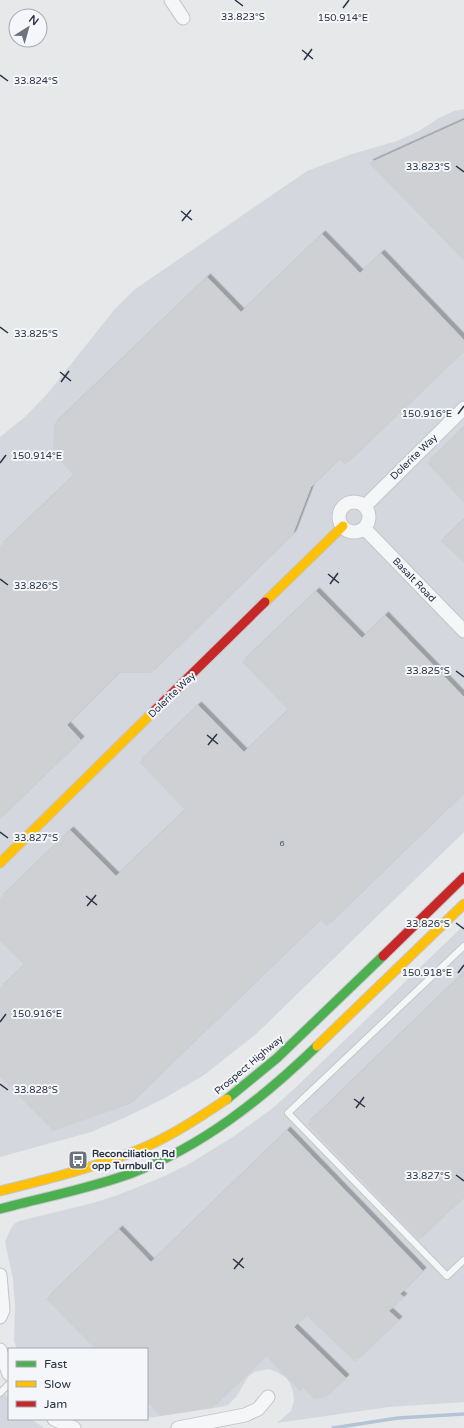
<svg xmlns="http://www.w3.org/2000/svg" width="464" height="1428" font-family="'Varela Round',sans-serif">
	<defs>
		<filter id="shadow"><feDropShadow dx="3.5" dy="-3.5" stdDeviation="0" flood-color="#0004"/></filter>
	</defs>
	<rect width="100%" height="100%" fill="#e6e8ea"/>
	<!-- built -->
	<path fill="#d4d7dd" d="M 464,109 L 464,832 L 255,1035 L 204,1075 L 165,1098 L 124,1118 L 91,1132 L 0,1157 L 0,437 L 26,416 L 48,393 L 114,310 L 134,290 L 307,171 L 352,154 L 397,141 L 419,131 L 439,118 L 454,111 Z
		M 464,925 L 464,1402 L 389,1407 L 277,1423 L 291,1411 L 294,1401 L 293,1392 L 290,1383 L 285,1377 L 277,1372 L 269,1369 L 254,1372 L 248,1377 L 236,1397 L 228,1405 L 221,1407 L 147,1418 L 147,1349 L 17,1349 L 14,1341 L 15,1306 L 13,1279 L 5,1242 L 10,1230 L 14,1224 L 19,1221 L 93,1203 L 118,1195 L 165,1176 L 187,1165 L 233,1137 L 274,1107 L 293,1090 Z
		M 0,1386 L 9,1399 L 9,1419 L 31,1419 L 44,1428 L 0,1428 Z"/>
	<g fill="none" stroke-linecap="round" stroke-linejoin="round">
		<!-- stream -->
		<path stroke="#b4c4d5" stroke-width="3.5" d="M 333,1428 L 398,1418 L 464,1414"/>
	</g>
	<!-- building -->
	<path fill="#ced0d3" filter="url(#shadow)" d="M 464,120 L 464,261 L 369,163 Z
		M 322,234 L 360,273 L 381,253 L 464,340 L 464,351 L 345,465 L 339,459 L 311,487 L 293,534 L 151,673 L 119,673 L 67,725 L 81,740 L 0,819 L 0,546 L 74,475 L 53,453 L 54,424 L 207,277 L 241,312 Z
		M 464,427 L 464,503 L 427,463 Z
		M 464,519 L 464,563 L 441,541 Z
		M 316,591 L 362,638 L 385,615 L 464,697 L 464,793 L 327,926 L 320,920 L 130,1104 L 53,1131 L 0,1077 L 0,988 L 24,965 L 0,941 L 0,898 L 70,830 L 116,876 L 185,810 L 139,762 L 198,705 L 244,752 L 288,710 L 242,662 Z
		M 464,972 L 464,1197 L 419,1240 L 307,1124 Z
		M 287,1130 L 423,1271 L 400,1294 L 404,1297 L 389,1311 L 399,1320 L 355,1362 L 306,1315 L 294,1327 L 346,1378 L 326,1397 L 314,1399 L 303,1388 L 300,1391 L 266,1356 L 212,1408 L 160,1416 L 147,1402 L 147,1349 L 95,1349 L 46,1299 L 119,1229 L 151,1262 Z"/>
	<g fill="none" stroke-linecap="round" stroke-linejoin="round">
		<defs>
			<path id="lane" d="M 464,946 L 288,1113 L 447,1276 L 464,1260
				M 0,1393 L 9,1384"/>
			<path id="street" d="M 171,0 L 183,18
				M339 517a15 15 0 1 1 30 0a15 15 0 1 1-30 0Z
				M 365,506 L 464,408
				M 364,528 L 464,631
				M 0,1275 L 3,1310 L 0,1317
				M 0,1350 L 9,1374
				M 54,1419 L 74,1428
				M 178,1428 L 245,1415 L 258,1409 L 268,1397"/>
			<path id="fast" d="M 227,1099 L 277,1058 L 383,956
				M 0,1209 C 44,1197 89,1189 132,1173 C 203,1146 263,1098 317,1046"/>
			<path id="slow" d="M 265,602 L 343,526
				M 0,863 L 154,711
				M 317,1046 L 464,904
				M 0,1191 C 48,1179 97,1167 143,1148 C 173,1135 200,1117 227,1099"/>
			<path id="jam" d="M 154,711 L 265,602
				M 383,956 L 464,877"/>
		</defs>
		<!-- lane casing -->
		<use href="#lane" stroke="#c4c6c8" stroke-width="8"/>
		<!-- street casing -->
		<use href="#street" stroke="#c4c6c8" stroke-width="15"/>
		<!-- fast casing -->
		<use href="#fast" stroke="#c4c6c8" stroke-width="11"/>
		<!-- slow casing -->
		<use href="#slow" stroke="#c4c6c8" stroke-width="11"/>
		<!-- jam casing -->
		<use href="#jam" stroke="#c4c6c8" stroke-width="11"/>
		<!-- lane -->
		<use href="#lane" stroke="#f5f6f7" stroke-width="6"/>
		<!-- street -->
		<use href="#street" stroke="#f5f6f7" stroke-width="13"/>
		<!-- fast -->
		<use href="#fast" stroke="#4caf50" stroke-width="9"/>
		<!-- slow -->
		<use href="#slow" stroke="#ffc107" stroke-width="9"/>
		<!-- jam -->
		<use href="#jam" stroke="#c62828" stroke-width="9"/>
	</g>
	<!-- ticks -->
	<path fill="none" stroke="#2b3445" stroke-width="1.5" d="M 235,0 L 243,6M 343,8 L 349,0M 302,50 L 313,59M 304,60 L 312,49M 0,75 L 8,81M 456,166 L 464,172M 181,211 L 192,220M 182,221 L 191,210M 0,327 L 8,333M 60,372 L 71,381M 61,382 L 69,371M 458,414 L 464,406M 0,463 L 6,455M 328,574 L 339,583M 0,579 L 8,585M 330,584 L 338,573M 456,671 L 464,677M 207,735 L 218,744M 208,745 L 217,734M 0,832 L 8,838M 86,896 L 97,905M 87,906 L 96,895M 456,923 L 464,929M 458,973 L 464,965M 0,1022 L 6,1014M 0,1084 L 8,1090M 354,1099 L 365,1107M 356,1108 L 364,1097M 456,1175 L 464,1181M 233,1259 L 244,1268M 234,1269 L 243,1258"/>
	<!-- icons -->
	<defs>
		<symbol id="bus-square" viewBox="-11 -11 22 22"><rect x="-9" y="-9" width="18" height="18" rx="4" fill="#6c737f" stroke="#f4f6f9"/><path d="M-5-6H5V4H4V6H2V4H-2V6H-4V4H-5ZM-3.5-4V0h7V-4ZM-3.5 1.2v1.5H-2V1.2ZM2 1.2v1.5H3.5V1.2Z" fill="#fff"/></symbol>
	</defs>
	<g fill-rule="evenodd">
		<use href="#bus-square" x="67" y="1149" width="22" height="22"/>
	</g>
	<g text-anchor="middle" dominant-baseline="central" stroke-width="4" stroke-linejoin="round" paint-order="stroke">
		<!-- number labels -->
		<g font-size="8" fill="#545c69">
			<text x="282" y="843">6</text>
		</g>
		<!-- street labels -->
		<g font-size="10" fill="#2b3445" stroke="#f4f6f9">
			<text transform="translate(414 457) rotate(-44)">Dolerite Way</text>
			<text transform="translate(414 580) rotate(46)">Basalt Road</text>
			<text transform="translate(172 695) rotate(-44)">Dolerite Way</text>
			<text transform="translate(249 1065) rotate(-40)">Prospect Highway</text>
		</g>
		<!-- poi labels -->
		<g font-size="10" font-weight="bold" fill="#2b3445" stroke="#f4f6f9" text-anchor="start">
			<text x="92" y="1154">Reconciliation Rd<tspan x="92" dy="12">opp Turnbull Cl</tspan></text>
		</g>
	</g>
	<g font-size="10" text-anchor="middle" fill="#2b3445" stroke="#f4f6f9" stroke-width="4" stroke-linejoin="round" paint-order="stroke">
		<text x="243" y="20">33.823°S</text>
		<text x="343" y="21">150.914°E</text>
		<text x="36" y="84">33.824°S</text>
		<text x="428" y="170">33.823°S</text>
		<text x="36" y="337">33.825°S</text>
		<text x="427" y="417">150.916°E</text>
		<text x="37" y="459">150.914°E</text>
		<text x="36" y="589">33.826°S</text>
		<text x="428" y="674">33.825°S</text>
		<text x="36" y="841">33.827°S</text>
		<text x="428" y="927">33.826°S</text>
		<text x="427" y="976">150.918°E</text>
		<text x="37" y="1017">150.916°E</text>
		<text x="36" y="1093">33.828°S</text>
		<text x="428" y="1179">33.827°S</text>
	</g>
	<!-- legend -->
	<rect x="8" y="1348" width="140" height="72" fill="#f4f6f9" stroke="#a4a8b1"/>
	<rect x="16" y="1361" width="20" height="6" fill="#4caf50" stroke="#a4a8b1"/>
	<text x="44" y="1368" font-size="12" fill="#2b3445">Fast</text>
	<rect x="16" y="1381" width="20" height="6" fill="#ffc107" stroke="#a4a8b1"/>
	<text x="44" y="1388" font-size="12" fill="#2b3445">Slow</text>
	<rect x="16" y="1401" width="20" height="6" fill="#c62828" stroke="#a4a8b1"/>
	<text x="44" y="1408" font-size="12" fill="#2b3445">Jam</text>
	<!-- north arrow -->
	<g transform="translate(28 28) rotate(37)"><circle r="19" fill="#f4f6f9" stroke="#a4a8b1"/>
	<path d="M0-3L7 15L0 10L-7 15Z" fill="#6c737f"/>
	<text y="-6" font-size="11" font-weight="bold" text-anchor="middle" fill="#2b3445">N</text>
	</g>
</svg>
